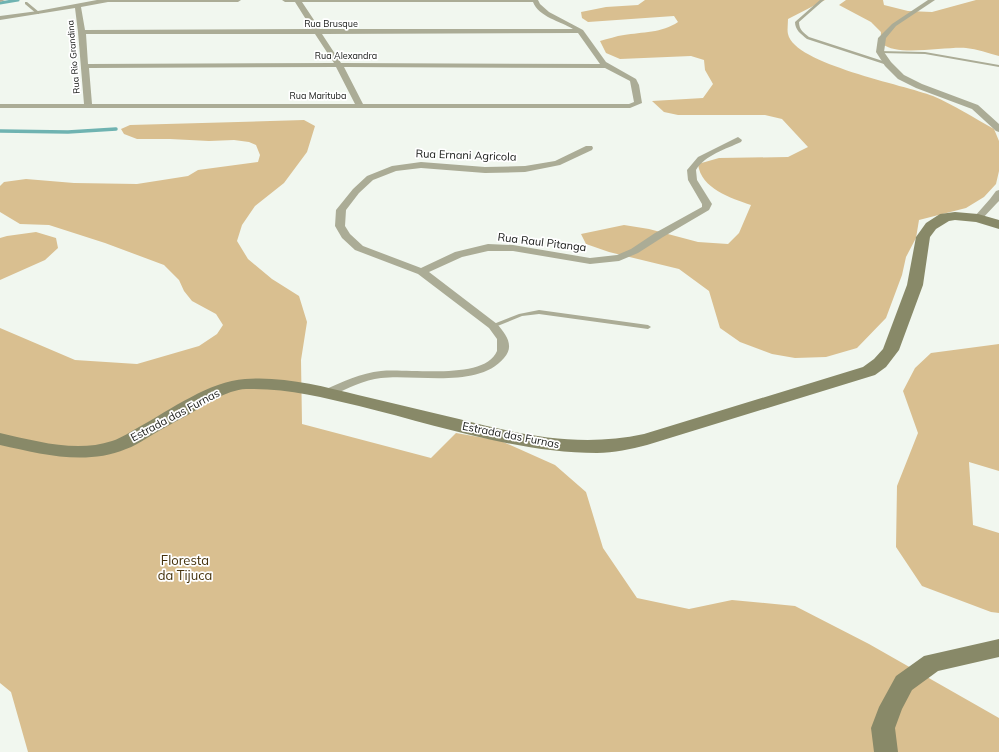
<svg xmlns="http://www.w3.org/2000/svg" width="999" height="752" font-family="Mulish,sans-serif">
	<rect width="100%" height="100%" fill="#f1f7ef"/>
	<!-- forest -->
	<path fill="#d9bf90" d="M 645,0 L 825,0 L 788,19 C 788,24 787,30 788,34 C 794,64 905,85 933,96 C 954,105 974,118 994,129 L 999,141 L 999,171 L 996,184 L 984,197 L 966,208 L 919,220 L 916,238 L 906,257 L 902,275 L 886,318 L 857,348 L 826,357 L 795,358 L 772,354 L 740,342 L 720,328 L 709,291 L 679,269 L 609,252 L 586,244 L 581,234 L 624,225 L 649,229 L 698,242 L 728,244 L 739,233 L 751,205 C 731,198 701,189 698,164 L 719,158 L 788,157 L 808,147 L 782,119 L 765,115 L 678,115 L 664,112 L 652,101 L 703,98 L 713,84 L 705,70 L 704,60 L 691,56 L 620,59 L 606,53 L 600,41 C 608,39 616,36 624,35 C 642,32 662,33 678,22 L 674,16 L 588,22 L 582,18 L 581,12 L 606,7 L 638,5 Z
		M 846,0 L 883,0 L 884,5 L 908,11 L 932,12 L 976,0 L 999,0 L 999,56 C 988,53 977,49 966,48 C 949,46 896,57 883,44 C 880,41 881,36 881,32 L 871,22 L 839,5 Z
		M 304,120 L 315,126 L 307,152 L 284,183 L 255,206 L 242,225 L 237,241 L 248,259 L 272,279 L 299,296 L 307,322 L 301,360 L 302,424 L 431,458 L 456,433 L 501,441 L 555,465 L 586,492 L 603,548 L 637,598 L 689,609 L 732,600 L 795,606 L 869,644 L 999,718 L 999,752 L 28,752 L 11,692 L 0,683 L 0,328 L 75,360 L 137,364 L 199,346 L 217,334 L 223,325 L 216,314 L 192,301 L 184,291 L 179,280 L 164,265 L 105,243 L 49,225 L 20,224 L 0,212 L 0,186 L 4,182 L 26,179 L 74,183 L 137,184 L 188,176 L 198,170 L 258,162 L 260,155 L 256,145 L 249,142 L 234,140 L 209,141 L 170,139 L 137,139 L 124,134 L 121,129 L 130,125 Z
		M 36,232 L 56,238 L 58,248 L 45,260 L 0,280 L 0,238 L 7,236 Z
		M 999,344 L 999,471 L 969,462 L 973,525 L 999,533 L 999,613 L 991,612 L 922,586 L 896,547 L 897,486 L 918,433 L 903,391 L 915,368 L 931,353 Z"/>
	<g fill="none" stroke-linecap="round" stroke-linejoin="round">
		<!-- stream-far1 -->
		<path stroke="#6fb3b1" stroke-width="3" d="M 0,3 L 18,0"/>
		<!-- stream -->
		<path stroke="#6fb3b1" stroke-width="3.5" d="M 0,131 L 68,132 L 116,129"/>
		<!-- service -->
		<path fill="#abac96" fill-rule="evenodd" d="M 820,0 L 824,0 L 799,22 C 799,30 804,33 809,37 L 889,63 L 889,65 L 887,65 L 807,39 C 801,34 795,30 795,22 Z
			M 25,2 L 27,2 L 39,12 L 39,14 L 37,14 L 25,4 Z
			M 879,51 L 925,52 L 999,65 L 999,67 L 925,54 L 880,53 L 879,53 Z
			M 539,310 L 648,325 L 651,327 L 648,329 L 539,314 L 522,316 L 495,327 L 493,328 L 490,326 L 491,325 L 519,314 Z"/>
		<!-- minor -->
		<path fill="#abac96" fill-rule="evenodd" d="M 0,0 L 5,0 L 0,2 Z
			M 97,0 L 241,0 L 238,2 L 108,2 L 81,7 L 85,30 L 312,29 L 295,2 L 285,2 L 282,0 L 538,0 L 540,4 L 549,12 L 583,30 L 606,62 L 636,79 L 639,85 L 642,103 L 630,108 L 0,108 L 0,104 L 84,104 L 78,32 L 75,8 L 0,20 L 0,16 L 38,11 ZM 302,2 L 533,2 C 539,17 560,21 573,29 L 320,29 ZM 578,33 L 600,64 L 341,63 L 322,34 ZM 86,34 L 315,34 L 334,63 L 88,64 ZM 336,67 L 355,104 L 92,104 L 89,68 ZM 344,67 L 605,68 L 630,81 L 634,102 L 629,104 L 363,104 Z
			M 928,0 L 935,0 L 896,26 L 886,38 L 884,52 L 891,62 L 904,75 L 922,84 L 978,105 L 999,124 L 999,132 L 996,131 L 972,109 L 916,88 L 898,79 L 885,66 L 876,52 L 878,38 L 892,24 Z
			M 738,137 L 742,140 L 741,142 C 726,149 705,155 696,170 L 697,180 L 712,204 L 709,210 L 663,237 L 638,253 L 619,261 L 590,264 L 513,251 L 488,251 L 462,257 L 429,272 L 497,324 C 506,334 515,346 504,358 C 478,389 417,374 381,378 C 364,380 348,388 332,396 L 324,396 L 322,393 L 324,390 C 342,382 361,373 381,371 C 408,368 485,381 497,351 L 497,339 L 489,328 L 418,274 L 355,250 L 342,238 L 335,226 L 336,210 L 353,189 L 367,176 L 392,166 L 421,162 L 485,167 L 525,166 L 555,161 L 586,146 L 592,146 L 593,148 L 592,150 L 560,165 L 525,172 L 485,173 L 421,168 L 396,171 L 373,180 L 359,193 L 346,210 L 345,226 L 350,234 L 363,246 L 421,268 L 455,252 L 488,244 L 513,245 L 590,258 L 617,255 L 631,249 L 655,233 L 702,207 L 702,204 L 688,180 L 687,170 L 698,157 Z
			M 999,190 L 999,201 L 997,203 L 981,220 L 975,220 L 973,218 L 975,216 L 990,199 L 996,191 Z"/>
		<!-- secondary -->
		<path fill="#888968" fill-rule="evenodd" d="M 955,212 L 978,214 L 999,220 L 999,229 L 976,222 L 955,220 L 949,221 L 936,229 L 930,237 L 923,285 L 899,350 L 886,367 L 875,375 L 647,445 C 631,449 614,453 597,453 C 518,453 436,425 359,406 C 322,397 285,388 246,389 C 226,390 205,405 188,415 C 174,422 160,430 147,438 C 140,442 133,447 126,449 C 85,466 41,454 0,445 L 0,433 C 36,441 76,453 112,441 C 122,438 131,431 139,427 C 170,410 210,381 245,379 C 283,376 322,386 358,395 C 392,403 425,411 459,419 C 521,435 580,448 644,434 L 863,367 L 874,359 L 883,349 L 907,285 L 916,237 L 926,223 L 940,214 Z
			M 999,639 L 999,657 L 938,671 L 912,690 L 902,709 L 895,728 L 898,752 L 874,752 L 871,728 L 879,707 L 896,676 L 924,656 Z"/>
	</g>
	<g text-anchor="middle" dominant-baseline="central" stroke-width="3.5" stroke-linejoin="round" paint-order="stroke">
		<!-- far-street labels -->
		<g font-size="9" fill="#131513" stroke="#fff">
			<text x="331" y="23">Rua Brusque</text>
			<text x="346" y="55">Rua Alexandra</text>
			<text transform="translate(73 57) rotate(-95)">Rua Rio Grandina</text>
			<text x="318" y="95">Rua Marituba</text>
		</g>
		<!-- street labels -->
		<g font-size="11" fill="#131513" stroke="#fff">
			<text transform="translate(466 155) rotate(2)">Rua Ernani Agricola</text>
			<text transform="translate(542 242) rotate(7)">Rua Raul Pitanga</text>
			<text transform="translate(175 415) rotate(-28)">Estrada das Furnas</text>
			<text transform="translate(511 435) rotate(11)">Estrada das Furnas</text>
		</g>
		<!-- near-park labels -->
		<g font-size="13" fill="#44310b" stroke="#fff">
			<text x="185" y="560">Floresta<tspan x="185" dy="15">da Tijuca</tspan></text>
		</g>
	</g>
</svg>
